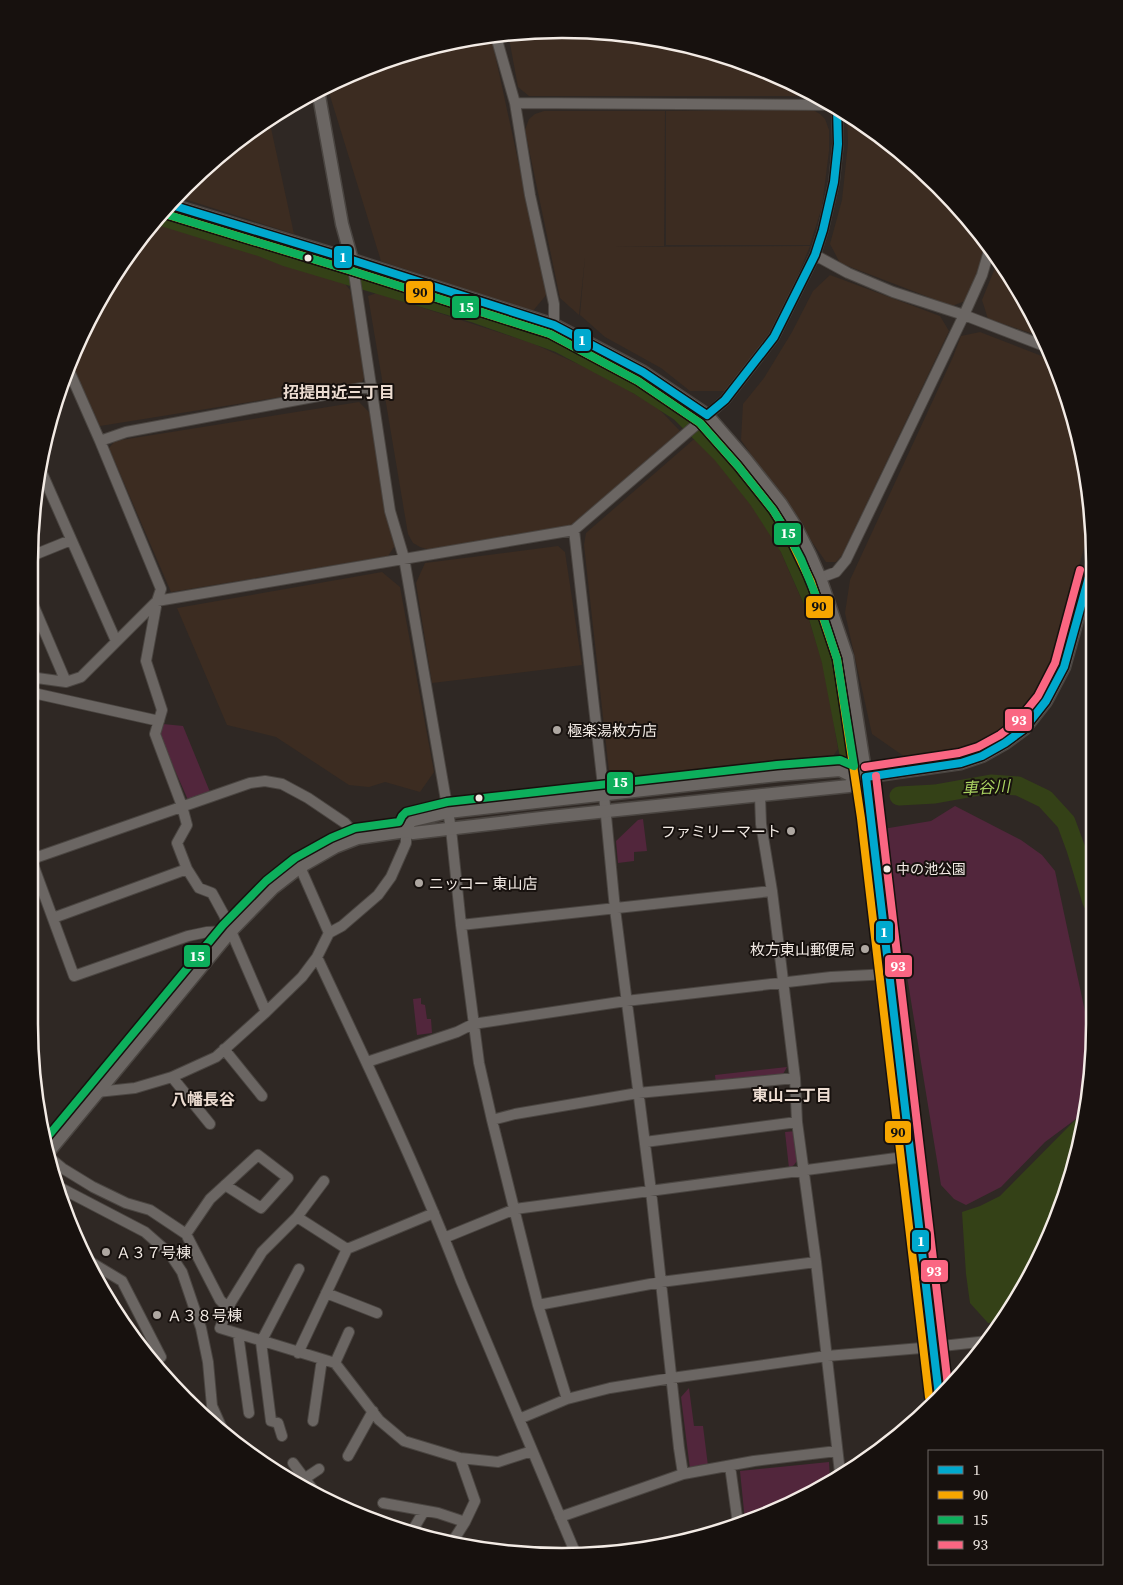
<svg xmlns="http://www.w3.org/2000/svg" width="1123" height="1585" font-family="'Source Serif 4','Noto Sans JP',serif">
	<rect width="100%" height="100%" fill="#2f2824"/>
	<!-- built -->
	<path fill="#3c2c21" d="M 597,30 L 700,47 L 797,84 L 813,93 L 809,96 L 529,96 L 518,87 L 508,33 Z
		M 489,34 L 491,36 L 547,294 L 532,312 L 381,261 L 327,86 L 391,57 Z
		M 813,110 L 820,114 L 825,119 L 829,130 L 829,151 L 822,207 L 810,245 L 666,245 L 666,111 Z
		M 544,111 L 665,111 L 664,246 L 613,247 L 810,246 L 783,312 L 769,337 L 729,391 L 690,391 L 661,368 L 605,337 L 580,315 L 585,257 L 579,315 L 560,298 L 525,130 L 529,119 L 535,114 Z
		M 847,115 L 886,139 L 962,210 L 987,248 L 978,277 L 965,301 L 952,306 L 840,263 L 830,244 L 842,200 L 848,143 Z
		M 269,119 L 294,234 L 175,196 L 210,161 Z
		M 153,222 L 342,280 L 350,290 L 366,374 L 361,384 L 100,426 L 69,358 L 100,295 Z
		M 997,263 L 1039,326 L 1043,337 L 988,319 L 982,300 Z
		M 830,275 L 940,316 L 949,331 L 842,555 L 836,562 L 826,562 L 741,440 L 743,404 L 764,378 L 792,332 L 813,291 Z
		M 377,293 L 532,343 L 600,374 L 657,407 L 680,431 L 571,526 L 430,550 L 420,547 L 413,543 L 408,534 L 368,296 Z
		M 980,332 L 1052,360 L 1076,423 L 1090,492 L 1090,527 L 1050,668 L 1031,700 L 1007,725 L 988,739 L 959,749 L 905,757 L 872,734 L 845,613 L 850,580 L 953,357 L 961,336 Z
		M 359,402 L 372,415 L 396,544 L 388,556 L 171,592 L 109,448 L 115,441 Z
		M 693,440 L 703,440 L 747,497 L 779,548 L 805,607 L 825,671 L 838,749 L 826,766 L 623,786 L 609,771 L 584,545 L 586,533 Z
		M 558,546 L 565,552 L 582,665 L 432,683 L 416,583 L 425,563 Z
		M 382,572 L 400,587 L 434,772 L 420,792 L 385,782 L 369,787 L 349,785 L 276,737 L 227,725 L 177,608 Z"/>
	<!-- green -->
	<path fill="#52263c" d="M 163,724 L 183,726 L 210,792 L 188,800 L 160,736 Z
		M 955,806 L 1021,840 L 1042,855 L 1055,871 L 1093,1049 L 1093,1058 L 1084,1113 L 1045,1142 L 1001,1187 L 966,1205 L 954,1199 L 941,1185 L 883,829 L 931,821 Z
		M 643,819 L 647,851 L 634,852 L 634,861 L 618,863 L 616,841 L 638,820 Z
		M 421,998 L 421,1004 L 425,1005 L 427,1019 L 431,1019 L 432,1033 L 417,1035 L 413,999 Z
		M 787,1067 L 783,1074 L 775,1077 L 716,1084 L 715,1075 Z
		M 796,1131 L 799,1158 L 794,1165 L 789,1168 L 785,1132 Z
		M 689,1388 L 694,1426 L 703,1426 L 708,1466 L 690,1469 L 681,1397 Z
		M 829,1462 L 830,1479 L 797,1501 L 745,1521 L 740,1471 Z"/>
	<!-- water -->
	<path fill="#344117" d="M 1081,1114 L 1084,1115 L 1076,1162 L 1039,1259 L 1001,1321 L 988,1323 L 970,1303 L 966,1274 L 962,1212 L 980,1206 L 1000,1196 Z"/>
	<g fill="none" stroke-linecap="round" stroke-linejoin="round">
		<!-- river -->
		<path stroke="#344117" stroke-width="19" d="M 157,215 L 261,247 L 286,257 L 477,314 L 559,343 L 638,385 L 680,412 L 722,454 L 758,499 L 789,547 L 815,606 L 831,660 L 850,759
			M 899,796 L 935,794 L 991,784 L 1018,786 L 1045,799 L 1066,822 L 1076,849 L 1092,902"/>
		<defs>
			<path id="minor" d="M 495,33 L 515,103 L 530,195 L 554,304 L 554,325
				M 515,103 L 831,105
				M 815,255 L 848,273 L 893,292 L 964,315 L 1047,347
				M 352,260 L 390,511 L 404,558 L 451,829 L 461,925 L 479,1063 L 492,1120 L 538,1305 L 567,1399
				M 67,366 L 100,441 L 161,589 L 157,601 L 146,661 L 162,710 L 155,734 L 182,806 L 187,825 L 177,843 L 187,869 L 199,888 L 212,893 L 224,915 L 266,1012
				M 100,441 L 126,432 L 372,386
				M 38,464 L 116,641
				M 574,530 L 604,795 L 615,909 L 651,1191 L 679,1448 L 683,1474 L 754,1461 L 837,1451
				M 29,557 L 71,540
				M 820,578 L 836,572 L 846,560 L 964,315 L 982,275 L 989,251
				M 29,595 L 66,682
				M 29,674 L 37,678 L 66,682 L 81,677 L 157,601 L 574,530 L 725,400 L 774,337 L 815,255 L 823,230 L 834,182 L 838,144 L 837,108
				M 29,692 L 159,721
				M 760,796 L 761,824 L 772,891 L 795,1078 L 797,1122 L 816,1262 L 840,1473
				M 31,859 L 74,976 L 188,936 L 207,932 L 231,931
				M 29,860 L 250,783 L 265,781 L 282,784 L 308,798 L 345,823 L 358,838
				M 53,918 L 187,869
				M 461,925 L 772,891
				M 329,933 L 342,926 L 378,895 L 391,877 L 406,843 L 406,831
				M 317,957 C 367,1064 419,1171 461,1281 L 575,1552
				M 224,1049 L 262,1096
				M 367,1062 L 457,1032 L 473,1024 L 626,1001 L 831,977 L 889,974
				M 172,1077 L 210,1124
				M 97,1092 L 135,1088 L 172,1077 L 216,1057 L 266,1012 L 302,977 L 317,957 L 329,933 L 300,867
				M 492,1120 L 515,1114 L 638,1093 L 795,1078
				M 645,1142 L 797,1122
				M 46,1155 L 62,1168 L 93,1187 L 126,1203 L 150,1210 L 186,1234
				M 324,1181 L 297,1217 L 262,1252 L 231,1302 L 220,1328 L 335,1363 L 349,1332
				M 55,1185 L 145,1232 L 170,1254 L 182,1272 L 201,1328 L 208,1362 L 212,1406 L 224,1433
				M 225,1185 L 261,1208 L 288,1178 L 258,1155 L 210,1199 L 186,1234 L 220,1300 L 228,1308
				M 297,1217 L 347,1249 L 434,1213
				M 444,1238 L 515,1209 L 911,1156
				M 87,1260 L 122,1281 L 161,1357
				M 326,1293 L 377,1313
				M 538,1305 L 661,1282 L 816,1262
				M 238,1334 L 249,1413
				M 298,1353 L 347,1249
				M 335,1363 L 379,1420 L 404,1441 L 460,1458
				M 190,1399 L 193,1405
				M 519,1419 L 567,1399 L 610,1388 L 672,1378 L 827,1356 L 933,1347 L 988,1341
				M 313,1421 L 322,1359
				M 282,1436 L 278,1423 L 271,1421 L 261,1342 L 299,1269
				M 348,1456 L 373,1411
				M 293,1463 L 317,1495
				M 730,1466 L 738,1524
				M 304,1479 L 319,1469
				M 383,1503 L 438,1513 L 465,1522
				M 560,1517 L 683,1474
				M 411,1533 L 424,1511
				M 451,1544 L 465,1522 L 475,1501 L 460,1458 L 498,1462 L 532,1451"/>
			<path id="tertiary" d="M 318,90 L 342,224 L 352,260
				M 168,204 L 352,260 L 554,325 L 643,372 L 707,415 L 746,460 L 781,504 L 797,529 L 810,555 L 820,578 L 847,657 L 866,777 L 871,817 L 939,1396
				M 406,831 L 410,821 L 448,812 L 778,775 L 840,770 L 856,778 L 961,763 L 982,756 L 1005,743 L 1024,729 L 1046,701 L 1064,667 L 1090,573
				M 46,1155 L 231,931 L 273,888 L 300,867 L 335,847 L 358,838 L 406,831 L 413,833 L 550,817 L 849,786 L 856,778"/>
		</defs>
		<!-- minor casing -->
		<use href="#minor" stroke="#4a4541" stroke-width="12"/>
		<!-- tertiary casing -->
		<use href="#tertiary" stroke="#4a4541" stroke-width="15"/>
		<!-- minor -->
		<use href="#minor" stroke="#6b6663" stroke-width="10"/>
		<!-- tertiary -->
		<use href="#tertiary" stroke="#6b6663" stroke-width="12"/>
		<defs>
			<path id="bus-1" d="M 168,204 L 352,260 L 554,325 L 643,372 L 707,415
				M 707,415 L 725,400 L 774,337 L 815,255 L 823,230 L 834,182 L 838,144 L 837,108
				M 866,777 L 939,1396
				M 866,777 L 961,763 L 982,756 L 1005,743 L 1024,729 L 1046,701 L 1064,667 L 1090,573"/>
			<path id="bus-2" d="M 165,214 L 349,270 L 550,334 L 638,381 L 700,423 L 738,466 L 773,510 L 788,534 L 811,582 L 837,659 L 861,818 L 929,1397"/>
			<path id="bus-3" d="M 44,1141 L 223,925 L 266,881 L 295,858 L 331,838 L 355,828 L 399,822 L 402,816 L 406,812 L 447,802 L 777,765 L 840,760 L 854,766 L 837,659 L 818,601 L 801,559 L 788,534 L 773,510 L 738,466 L 700,423 L 638,381 L 550,334 L 349,270 L 165,214"/>
			<path id="bus-4" d="M 865,767 L 959,753 L 978,747 L 1000,735 L 1017,722 L 1038,696 L 1055,663 L 1080,570
				M 876,776 L 948,1386"/>
		</defs>
		<!-- bus-1 casing -->
		<use href="#bus-1" stroke="#17110e" stroke-width="11"/>
		<!-- bus-2 casing -->
		<use href="#bus-2" stroke="#17110e" stroke-width="11"/>
		<!-- bus-3 casing -->
		<use href="#bus-3" stroke="#17110e" stroke-width="11"/>
		<!-- bus-4 casing -->
		<use href="#bus-4" stroke="#17110e" stroke-width="11"/>
		<!-- bus-1 -->
		<use href="#bus-1" stroke="#00a9ce" stroke-width="8"/>
		<!-- bus-2 -->
		<use href="#bus-2" stroke="#f7a600" stroke-width="8"/>
		<!-- bus-3 -->
		<use href="#bus-3" stroke="#0daf5c" stroke-width="8"/>
		<!-- bus-4 -->
		<use href="#bus-4" stroke="#fa6682" stroke-width="8"/>
	</g>
	<!-- markers -->
	<g fill="#f3ebe5" stroke="#17110e" stroke-width="2">
		<circle cx="308" cy="258" r="4.5"/>
		<circle cx="479" cy="798" r="4.5"/>
		<circle cx="887" cy="869" r="4.5"/>
	</g>
	<g fill="#aea7a1" stroke="#17110e" stroke-width="2">
		<circle cx="557" cy="730" r="5"/>
		<circle cx="791" cy="831" r="5"/>
		<circle cx="419" cy="883" r="5"/>
		<circle cx="865" cy="949" r="5"/>
		<circle cx="106" cy="1252" r="5"/>
		<circle cx="157" cy="1315" r="5"/>
	</g>
	<g text-anchor="middle" dominant-baseline="central" stroke-width="4" stroke-linejoin="round" paint-order="stroke">
		<!-- bus labels -->
		<g font-size="14" fill="#f3ebe5" stroke="#17110e" text-anchor="start">
			<text x="896" y="869">中の池公園</text>
		</g>
		<!-- poi labels -->
		<g font-size="15" fill="#f3ebe5" stroke="#17110e" text-anchor="start">
			<text x="567" y="730">極楽湯枚方店</text>
			<text x="781" y="831" text-anchor="end">ファミリーマート</text>
			<text x="429" y="883">ニッコー 東山店</text>
			<text x="855" y="949" text-anchor="end">枚方東山郵便局</text>
			<text x="116" y="1252">Ａ３７号棟</text>
			<text x="167" y="1315">Ａ３８号棟</text>
		</g>
		<!-- neighbourhood labels -->
		<g font-size="16" font-weight="bold" fill="#edddd2" stroke="#17110e">
			<text x="339" y="392">招提田近三丁目</text>
			<text x="792" y="1095">東山二丁目</text>
			<text x="203" y="1099">八幡長谷</text>
		</g>
		<!-- water labels -->
		<g font-size="16" font-style="italic" fill="#aad361" stroke="#17110e">
			<text transform="translate(986 787) rotate(-3)">車谷川</text>
		</g>
	</g>
	<!-- crop -->
	<path d="M0 0H1123V1585H0ZM562 38H562A524 524 0 0 1 1086 562V1024A524 524 0 0 1 562 1548H562A524 524 0 0 1 38 1024V562A524 524 0 0 1 562 38Z" fill="#17110e" fill-rule="evenodd"/>
	<path fill="none" stroke="#f3ebe5" stroke-width="2.5" d="M562 38H562A524 524 0 0 1 1086 562V1024A524 524 0 0 1 562 1548H562A524 524 0 0 1 38 1024V562A524 524 0 0 1 562 38Z"/>
	<g stroke="#17110e" stroke-width="2">
		<rect x="333" y="245" width="20" height="24" rx="5" fill="#00a9ce"/>
		<rect x="405" y="280" width="29" height="24" rx="5" fill="#f7a600"/>
		<rect x="451" y="295" width="29" height="24" rx="5" fill="#0daf5c"/>
		<rect x="573" y="328" width="19" height="24" rx="5" fill="#00a9ce"/>
		<rect x="773" y="522" width="29" height="24" rx="5" fill="#0daf5c"/>
		<rect x="805" y="595" width="29" height="24" rx="5" fill="#f7a600"/>
		<rect x="1004" y="708" width="29" height="24" rx="5" fill="#fa6682"/>
		<rect x="606" y="771" width="28" height="24" rx="5" fill="#0daf5c"/>
		<rect x="875" y="920" width="19" height="24" rx="5" fill="#00a9ce"/>
		<rect x="183" y="944" width="28" height="24" rx="5" fill="#0daf5c"/>
		<rect x="884" y="954" width="29" height="24" rx="5" fill="#fa6682"/>
		<rect x="884" y="1120" width="28" height="24" rx="5" fill="#f7a600"/>
		<rect x="911" y="1229" width="19" height="24" rx="5" fill="#00a9ce"/>
		<rect x="920" y="1259" width="29" height="24" rx="5" fill="#fa6682"/>
	</g>
	<g font-size="14" text-anchor="middle" font-weight="bold" fill="#fff">
		<text x="343" y="262">1</text>
		<text x="466" y="312">15</text>
		<text x="582" y="345">1</text>
		<text x="788" y="538">15</text>
		<text x="1019" y="725">93</text>
		<text x="620" y="787">15</text>
		<text x="884" y="937">1</text>
		<text x="197" y="961">15</text>
		<text x="898" y="971">93</text>
		<text x="921" y="1246">1</text>
		<text x="934" y="1276">93</text>
	</g>
	<g font-size="14" text-anchor="middle" font-weight="bold" fill="#111">
		<text x="420" y="297">90</text>
		<text x="819" y="611">90</text>
		<text x="898" y="1137">90</text>
	</g>
	<!-- legend -->
	<rect x="928" y="1450" width="175" height="115" fill="#17110e" stroke="#6f6864"/>
	<rect x="938" y="1466" width="25" height="8" fill="#00a9ce" stroke="#6f6864"/>
	<text x="973" y="1475" font-size="15" fill="#f3ebe5">1</text>
	<rect x="938" y="1491" width="25" height="8" fill="#f7a600" stroke="#6f6864"/>
	<text x="973" y="1500" font-size="15" fill="#f3ebe5">90</text>
	<rect x="938" y="1516" width="25" height="8" fill="#0daf5c" stroke="#6f6864"/>
	<text x="973" y="1525" font-size="15" fill="#f3ebe5">15</text>
	<rect x="938" y="1541" width="25" height="8" fill="#fa6682" stroke="#6f6864"/>
	<text x="973" y="1550" font-size="15" fill="#f3ebe5">93</text>
</svg>
